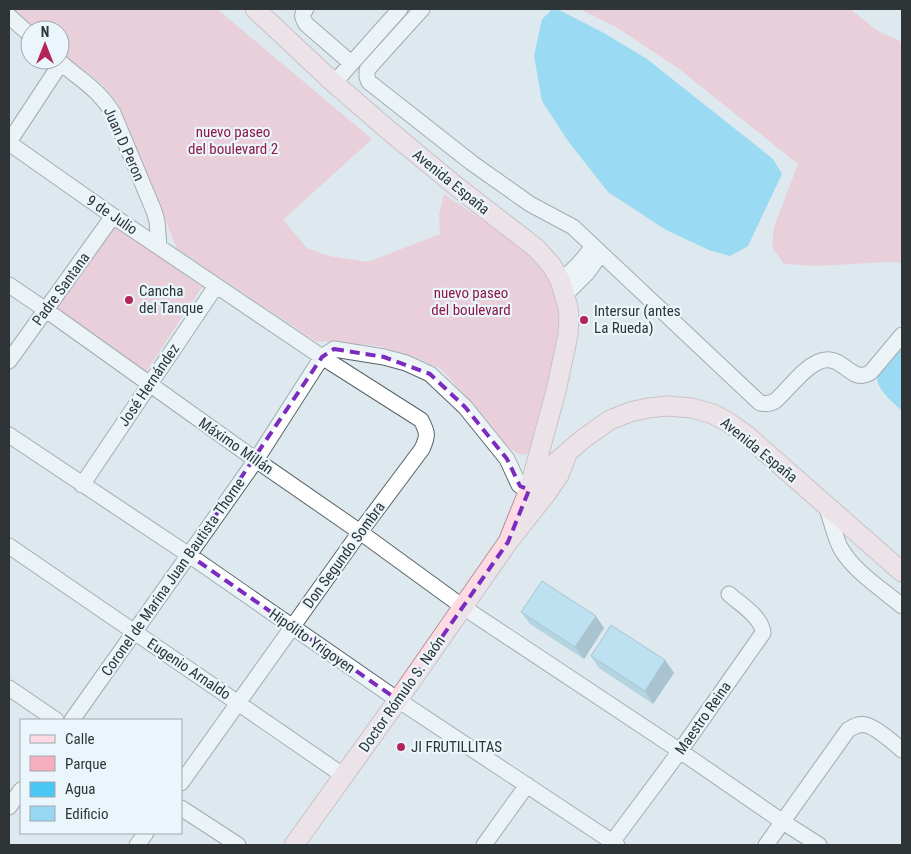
<svg xmlns="http://www.w3.org/2000/svg" width="911" height="854" font-family="'Roboto Condensed',sans-serif">
	<rect width="100%" height="100%" fill="#dde9ee"/>
	<!-- green -->
	<path fill="#f6afbe" d="M 9,9 L 217,9 L 372,139 L 283,220 L 307,248 L 329,256 L 368,262 L 440,234 L 439,215 L 444,194 L 538,258 L 561,297 L 557,344 L 529,454 L 520,455 L 506,446 L 485,418 L 441,369 L 412,356 L 379,346 L 315,341 L 177,249 L 118,103 L 102,84 L 60,53 L 60,30 L 33,30 Z
		M 579,9 L 850,9 L 878,31 L 902,42 L 902,263 L 886,262 L 817,266 L 784,264 L 772,247 L 774,227 L 798,164 L 679,69 L 616,27 Z
		M 116,226 L 202,287 L 146,372 L 54,312 Z"/>
	<!-- water -->
	<path fill="#4ac7f5" d="M 550,9 L 557,9 L 604,33 L 647,59 L 773,159 L 782,174 L 748,246 L 730,256 L 709,250 L 666,230 L 608,192 L 568,141 L 542,101 L 534,56 L 542,19 L 550,12 Z
		M 902,347 L 902,411 C 893,402 873,388 878,373 C 881,364 896,353 902,347 Z"/>
	<g fill="none" stroke-linecap="round" stroke-linejoin="round">
		<defs>
			<path id="minor" d="M 306,9 C 301,15 302,17 306,24 L 351,63
				M 422,9 L 367,70 L 367,77 L 369,82 L 472,163 L 530,204 L 573,227 L 760,403 C 765,404 770,404 775,401 C 779,398 783,393 786,390 C 796,380 805,368 818,362 C 840,352 849,379 864,375 C 865,375 870,373 871,372 L 902,335
				M 9,16 L 30,35
				M 58,60 C 78,79 97,87 113,113 L 154,211 L 157,221 L 159,247
				M 334,83 L 400,9
				M 9,142 L 61,63
				M 9,143 L 113,216 L 322,357 L 334,349 L 384,357 L 406,363 L 430,374 L 465,407 L 507,459 L 519,485 L 529,490 L 539,492
				M 560,280 C 574,271 583,260 592,247
				M 9,285 L 46,310 L 256,460 L 360,532 L 463,607 L 680,751 L 783,822 L 819,845
				M 565,295 L 587,273 L 600,255
				M 9,361 L 113,216
				M 9,435 L 189,555 L 398,700 L 617,845
				M 82,485 L 216,286
				M 826,506 C 831,519 834,535 840,547 C 853,571 882,589 902,606
				M 9,546 L 238,703 L 344,776
				M 9,688 L 56,720
				M 72,720 L 256,460 L 322,357 L 421,420 C 428,433 428,436 422,449 L 360,532 L 181,783
				M 9,807 L 21,790
				M 181,808 L 238,845
				M 137,845 L 146,833
				M 484,845 L 527,785
				M 610,845 L 680,751 L 763,633 C 762,617 740,604 729,594
				M 766,845 L 848,730 C 853,727 859,723 866,725 C 875,727 894,743 902,750"/>
			<path id="major" d="M 255,9 L 334,83 L 393,134 L 457,187 L 536,248 L 552,266 L 560,280 L 568,307 L 569,318 L 568,335 L 556,391 L 529,490
				M 508,542 L 529,490 L 547,470 L 583,439 L 610,420 L 630,412 L 648,408 L 667,406 L 692,408 L 713,414 L 728,422 L 745,434 L 902,572
				M 294,845 L 398,700 L 508,542 L 546,494 L 559,475 L 566,457"/>
		</defs>
		<!-- minor casing -->
		<use href="#minor" stroke="#596368" stroke-width="17"/>
		<!-- major casing -->
		<use href="#major" stroke="#b59199" stroke-width="21"/>
		<!-- minor -->
		<use href="#minor" stroke="#fff" stroke-width="15"/>
		<!-- major -->
		<use href="#major" stroke="#fedbe2" stroke-width="19"/>
	</g>
	<!-- wall -->
	<path fill="#83bad2" d="M 521,612 L 604,628 L 584,659 L 530,624 Z
		M 591,656 L 665,660 L 674,673 L 653,704 L 599,668 Z"/>
	<!-- shaded-wall -->
	<path fill="#6a97ab" d="M 596,616 L 604,628 L 584,659 L 575,647 Z
		M 665,660 L 674,673 L 653,704 L 645,691 Z"/>
	<!-- building -->
	<path fill="#98d8f4" stroke="#6a97ab" d="M 542,581 L 596,616 L 575,647 L 521,612 Z
		M 611,625 L 665,660 L 645,691 L 591,656 Z"/>
	<!-- marked area -->
	<path d="M0 0H911V854H0ZM 334,349 L 384,357 L 430,374 L 465,407 L 507,459 L 520,486 L 529,490 L 508,542 L 398,700 L 189,555 L 322,357 Z" fill="#dde9ee" fill-opacity=".55" fill-rule="evenodd"/>
	<path fill="none" stroke="#7b2cbf" stroke-width="4" stroke-dasharray="10 6" stroke-linejoin="round" d="M 334,349 L 384,357 L 430,374 L 465,407 L 507,459 L 520,486 L 529,490 L 508,542 L 398,700 L 189,555 L 322,357 Z"/>
	<!-- markers -->
	<g fill="#b32559" stroke="#eaf6fc" stroke-width="2">
		<circle cx="129" cy="300" r="5"/>
		<circle cx="584" cy="320" r="5"/>
		<circle cx="401" cy="747" r="5"/>
	</g>
	<g text-anchor="middle" dominant-baseline="central" stroke-width="4.5" stroke-linejoin="round" paint-order="stroke">
		<!-- park labels -->
		<g font-size="15" fill="#901846" stroke="#eaf6fc">
			<text x="233" y="132">nuevo paseo<tspan x="233" dy="17">del boulevard 2</tspan></text>
			<text x="471" y="293">nuevo paseo<tspan x="471" dy="17">del boulevard</tspan></text>
		</g>
		<!-- street labels -->
		<g font-size="15" fill="#2f3436" stroke="#eaf6fc">
			<text transform="translate(124 144) rotate(66)">Juan D Peron</text>
			<text transform="translate(451 182) rotate(39)">Avenida España</text>
			<text transform="translate(112 215) rotate(34)">9 de Julio</text>
			<text transform="translate(61 289) rotate(-54)">Padre Santana</text>
			<text transform="translate(149 385) rotate(-56)">José Hernández</text>
			<text transform="translate(236 446) rotate(35)">Máximo Millán</text>
			<text transform="translate(759 450) rotate(39)">Avenida España</text>
			<text transform="translate(344 555) rotate(-54)">Don Segundo Sombra</text>
			<text transform="translate(173 577) rotate(-55)">Coronel de Marina Juan Bautista Thorne</text>
			<text transform="translate(312 641) rotate(35)">Hipólito Yrigoyen</text>
			<text transform="translate(189 669) rotate(34)">Eugenio Arnaldo</text>
			<text transform="translate(402 694) rotate(-55)">Doctor Rómulo S. Naón</text>
			<text transform="translate(703 718) rotate(-55)">Maestro Reina</text>
		</g>
		<!-- poi labels -->
		<g font-size="15" fill="#2f3436" stroke="#eaf6fc" text-anchor="start">
			<text x="139" y="291">Cancha<tspan x="139" dy="17">del Tanque</tspan></text>
			<text x="594" y="311">Intersur (antes<tspan x="594" dy="17">La Rueda)</tspan></text>
			<text x="411" y="747">JI FRUTILLITAS</text>
		</g>
	</g>
	<!-- border -->
	<rect width="911" height="854" fill="none" stroke="#2f3436" stroke-width="20"/>
	<!-- legend -->
	<rect x="20" y="719" width="162" height="115" fill="#eaf6fc" stroke="#9fa8ad"/>
	<rect x="30" y="735" width="25" height="8" fill="#fedbe2" stroke="#9fa8ad"/>
	<text x="65" y="744" font-size="15" fill="#2f3436">Calle</text>
	<rect x="30" y="756" width="25" height="15" fill="#f6afbe" stroke="#9fa8ad"/>
	<text x="65" y="769" font-size="15" fill="#2f3436">Parque</text>
	<rect x="30" y="782" width="25" height="15" fill="#4ac7f5" stroke="#9fa8ad"/>
	<text x="65" y="794" font-size="15" fill="#2f3436">Agua</text>
	<rect x="30" y="806" width="25" height="15" fill="#98d8f4" stroke="#9fa8ad"/>
	<text x="65" y="819" font-size="15" fill="#2f3436">Edificio</text>
	<!-- north arrow -->
	<g transform="translate(45 45)"><circle r="24" fill="#eaf6fc" stroke="#9fa8ad"/>
	<path d="M0-4L9 19L0 12L-9 19Z" fill="#b32559"/>
	<text y="-8" font-size="14" font-weight="bold" text-anchor="middle" fill="#2f3436">N</text>
	</g>
</svg>
